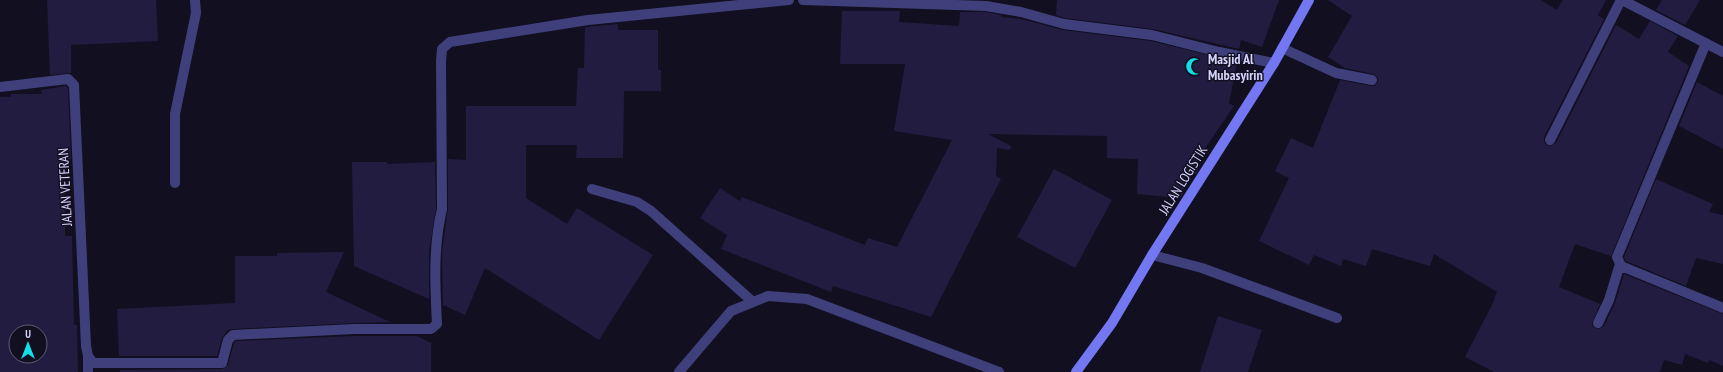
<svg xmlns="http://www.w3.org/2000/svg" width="1723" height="372" font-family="'PT Sans Narrow',sans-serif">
	<rect width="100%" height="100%" fill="#110f20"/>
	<!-- building -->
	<path fill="#221d40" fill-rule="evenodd" d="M 47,0 L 156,0 L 158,41 L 71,45 L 71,73 L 50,75 Z
		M 1057,0 L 1279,0 L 1262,47 L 1241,40 L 1239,49 L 1153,29 L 1065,18 L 1056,15 Z
		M 1328,0 L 1541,0 L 1557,10 L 1563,0 L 1606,0 L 1598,15 L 1604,19 L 1544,137 L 1544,143 L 1550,146 L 1556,143 L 1616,25 L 1639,39 L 1650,21 L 1678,36 L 1668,52 L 1689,66 L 1611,256 L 1575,244 L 1559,287 L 1600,304 L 1592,323 L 1593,327 L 1598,329 L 1604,326 L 1615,303 L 1624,274 L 1723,314 L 1723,366 L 1709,360 L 1708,363 L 1685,354 L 1682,365 L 1664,360 L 1660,372 L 1494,372 L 1465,357 L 1495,299 L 1494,299 L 1497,292 L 1434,254 L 1430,266 L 1372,249 L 1366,266 L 1343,259 L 1341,266 L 1314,255 L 1309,265 L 1259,241 L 1289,178 L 1275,171 L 1291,138 L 1313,148 L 1340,80 L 1371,86 L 1374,86 L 1378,82 L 1378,78 L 1374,74 L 1345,68 L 1328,57 L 1352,16 Z
		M 1662,0 L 1700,0 L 1685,25 L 1656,10 Z
		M 842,11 L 900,11 L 899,22 L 959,26 L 960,12 L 985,12 L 1001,15 L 1001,17 L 1021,19 L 1063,30 L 1151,41 L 1237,62 L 1229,103 L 1234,106 L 1199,157 L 1198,170 L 1196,174 L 1185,173 L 1183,194 L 1180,198 L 1137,194 L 1138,159 L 1107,158 L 1107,136 L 988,134 L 1011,146 L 1010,150 L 997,148 L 996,176 L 1001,179 L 931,317 L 833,286 L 831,292 L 721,249 L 727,235 L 700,218 L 720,188 L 740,201 L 742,197 L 865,245 L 868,238 L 897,247 L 952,140 L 894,131 L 905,64 L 840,64 Z
		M 618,24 L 618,30 L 658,30 L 658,70 L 661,70 L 661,91 L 624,91 L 623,158 L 576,158 L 577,145 L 526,145 L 526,198 L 567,224 L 577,208 L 653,255 L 599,340 L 485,268 L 465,315 L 443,305 L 442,252 L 448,209 L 448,159 L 466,160 L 466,106 L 576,106 L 578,68 L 584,68 L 585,27 Z
		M 1697,82 L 1723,96 L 1723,149 L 1679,126 Z
		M 66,86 L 68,88 L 71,159 L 65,159 L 65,236 L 72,236 L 74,325 L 77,325 L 78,372 L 0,372 L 0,97 L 11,97 L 11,94 L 42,94 L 41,90 ZM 16,332 L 40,332 L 40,356 L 16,356 Z
		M 352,162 L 387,162 L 387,164 L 435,162 L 436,208 L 429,252 L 429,299 L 354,266 Z
		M 1054,169 L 1112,200 L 1075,268 L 1017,237 Z
		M 1656,179 L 1713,204 L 1709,212 L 1723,215 L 1723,264 L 1696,258 L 1686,286 L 1626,261 L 1624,257 Z
		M 344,252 L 326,292 L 390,322 L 354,323 L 233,329 L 228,330 L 222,338 L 217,356 L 119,356 L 117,309 L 235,303 L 235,256 L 277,256 L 277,253 Z
		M 1218,316 L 1262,330 L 1248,372 L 1200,372 Z
		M 354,336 L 417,336 L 431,343 L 431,372 L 120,372 L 120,370 L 222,369 L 228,365 L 234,343 L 236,341 Z"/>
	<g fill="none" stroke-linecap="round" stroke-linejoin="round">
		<!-- lane -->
		<path stroke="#3f407b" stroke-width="10" d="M 175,183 L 175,114 L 196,13 L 195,0
			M 592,189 L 637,202 L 651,211 L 753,302
			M 1152,255 L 1202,268 L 1337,318
			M 679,372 L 731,311 L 768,296 L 807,299 L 999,372"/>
		<!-- street -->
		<path stroke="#3f407b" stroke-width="10" d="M 803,0 L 986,6 L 1021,12 L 1064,24 L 1152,35 L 1219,52 L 1274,63
			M 1622,0 L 1723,52
			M 1706,43 L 1617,257 L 1621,266 L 1723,308
			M 1282,48 L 1336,73 L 1372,80
			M 0,87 L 68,79 L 74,85 L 86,346 L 88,356 L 93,363 L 222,363 L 228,340 L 233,335 L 354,329 L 431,329 L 437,324 C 435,285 433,247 442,209 L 441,61 L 442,49 L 450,42 L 588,20 L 789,0
			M 1550,140 L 1621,0
			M 1598,323 L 1609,300 L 1620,264
			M 88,356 L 88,372"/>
		<!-- secondary -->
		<path stroke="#7378f2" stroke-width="10" d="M 1076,372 L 1112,323 L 1152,255 L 1274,63 L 1309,0"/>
	</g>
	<!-- icons -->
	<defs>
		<symbol id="mosque-bare" viewBox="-9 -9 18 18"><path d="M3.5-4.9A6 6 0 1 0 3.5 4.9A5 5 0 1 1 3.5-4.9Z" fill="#15dde5" stroke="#110f20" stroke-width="2.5" paint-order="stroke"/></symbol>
	</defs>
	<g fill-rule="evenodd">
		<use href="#mosque-bare" x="1182" y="54" width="25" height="25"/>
	</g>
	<g text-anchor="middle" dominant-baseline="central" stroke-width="3" stroke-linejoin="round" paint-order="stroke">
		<!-- poi labels -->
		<g font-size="14" font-weight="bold" fill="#d5d3fb" stroke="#110f20" text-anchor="start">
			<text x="1208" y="59">Masjid Al<tspan x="1208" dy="16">Mubasyirin</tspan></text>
		</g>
		<!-- street labels -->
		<g font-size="14" fill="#d5d3fb" stroke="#110f20">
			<text transform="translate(1183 180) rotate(-58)">JALAN LOGISTIK</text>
			<text transform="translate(65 187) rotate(-93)">JALAN VETERAN</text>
		</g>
	</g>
	<!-- north arrow -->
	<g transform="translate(28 344)"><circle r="19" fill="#110f20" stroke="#5f5d78"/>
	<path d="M0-3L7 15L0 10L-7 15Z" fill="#15dde5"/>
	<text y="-6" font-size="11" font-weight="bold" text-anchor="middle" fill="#d5d3fb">U</text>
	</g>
</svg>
